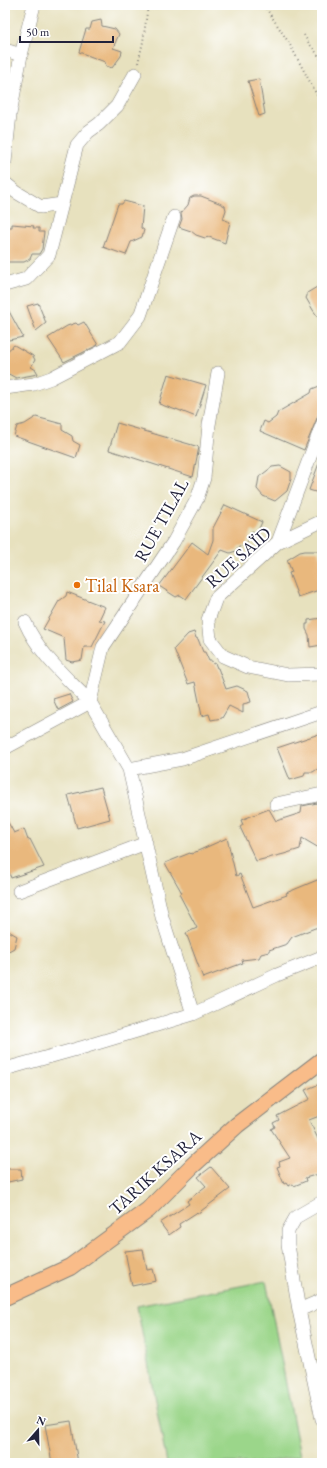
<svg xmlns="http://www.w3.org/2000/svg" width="327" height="1468" font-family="'EB Garamond',serif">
	<rect width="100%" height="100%" fill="#fff"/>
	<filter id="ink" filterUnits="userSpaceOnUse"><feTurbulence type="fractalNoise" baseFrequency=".025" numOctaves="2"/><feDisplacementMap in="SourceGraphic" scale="8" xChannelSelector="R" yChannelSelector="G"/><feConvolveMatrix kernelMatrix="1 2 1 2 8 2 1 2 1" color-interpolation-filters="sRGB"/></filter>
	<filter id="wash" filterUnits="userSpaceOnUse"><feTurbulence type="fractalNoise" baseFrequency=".012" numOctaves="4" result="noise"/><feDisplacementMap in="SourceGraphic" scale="16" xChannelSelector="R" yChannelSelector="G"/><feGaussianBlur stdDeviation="0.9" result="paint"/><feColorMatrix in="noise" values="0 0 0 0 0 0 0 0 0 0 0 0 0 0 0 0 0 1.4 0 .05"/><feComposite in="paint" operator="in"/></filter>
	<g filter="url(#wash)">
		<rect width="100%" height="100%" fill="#e7e1be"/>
		<!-- green -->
		<path fill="#9bd68a" stroke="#5e7c62" d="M 266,1281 L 300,1456 L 261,1463 L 167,1463 L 137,1306 Z"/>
		<g id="blocks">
			<!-- building -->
			<path fill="#e9b87d" d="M 101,20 L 102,26 L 115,29 L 119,34 L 113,48 L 122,51 L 121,56 L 112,68 L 106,66 L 105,62 L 79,52 L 86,29 L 90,29 L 92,22 Z
				M 259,79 L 265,114 L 259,116 L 248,81 Z
				M 194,196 L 201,196 L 219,203 L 225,206 L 226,210 L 223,219 L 230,222 L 225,243 L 209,237 L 205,238 L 196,235 L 191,231 L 179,227 L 182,219 L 181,213 L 188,205 L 190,198 Z
				M 124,201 L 143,206 L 141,228 L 144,230 L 142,237 L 131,242 L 126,255 L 103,247 L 118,204 L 122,204 Z
				M 12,224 L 34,226 L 33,228 L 39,228 L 39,232 L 44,232 L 42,249 L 39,254 L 32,254 L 30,259 L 24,262 L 5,262 L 5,227 L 12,227 Z
				M 322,284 L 322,323 L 313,310 L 306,298 L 307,296 L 307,293 Z
				M 38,303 L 46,323 L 36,331 L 27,306 Z
				M 5,304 L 23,337 L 9,340 L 5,336 Z
				M 84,322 L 98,345 L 64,362 L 48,338 L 67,326 L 76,323 L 78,325 Z
				M 14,345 L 33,356 L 35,360 L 31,367 L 36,370 L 38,374 L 16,378 L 5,372 L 5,353 Z
				M 168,374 L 206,385 L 196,417 L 176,409 L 176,410 L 159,404 Z
				M 322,385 L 322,406 L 304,450 L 260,431 L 264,421 L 268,423 L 276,417 L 278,412 L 311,393 L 312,389 Z
				M 36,417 L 62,424 L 62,430 L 72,436 L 73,441 L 80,445 L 76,458 L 14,436 L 17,426 L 25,424 Z
				M 117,423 L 199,447 L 193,477 L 109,450 Z
				M 321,458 L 322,458 L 322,494 L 309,490 Z
				M 280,466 L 291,472 L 291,479 L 287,491 L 275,501 L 263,496 L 257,489 L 259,477 L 272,467 Z
				M 225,505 L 262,522 L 257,533 L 252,531 L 246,545 L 239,546 L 236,551 L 230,553 L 222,550 L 186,599 L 180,595 L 176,597 L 159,586 L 192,542 L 208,554 L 213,540 L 213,528 Z
				M 305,551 L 318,551 L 322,561 L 322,589 L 298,597 L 289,573 L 292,572 L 287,560 L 300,552 Z
				M 67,592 L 105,607 L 99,620 L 105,621 L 92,647 L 84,647 L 82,660 L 72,662 L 66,660 L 64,638 L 43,629 L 59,601 L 66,596 Z
				M 322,618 L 322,645 L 310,647 L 309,635 L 306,629 L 306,624 L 308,624 L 308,620 Z
				M 194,632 L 196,638 L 198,639 L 203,652 L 205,652 L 209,661 L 212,661 L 213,664 L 215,663 L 217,668 L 218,668 L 226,689 L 237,686 L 248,691 L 251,702 L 243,704 L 243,713 L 229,706 L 222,718 L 211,720 L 209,714 L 202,716 L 195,682 L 188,684 L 174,649 L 188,634 Z
				M 69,694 L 73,702 L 58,710 L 53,699 Z
				M 322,733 L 322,766 L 313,772 L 305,772 L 304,776 L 290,780 L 277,748 Z
				M 101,787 L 110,819 L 77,828 L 68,795 Z
				M 322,802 L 322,838 L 319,848 L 302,838 L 300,849 L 284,854 L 256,861 L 240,827 L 243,825 L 241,820 L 269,809 L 276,821 L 301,813 L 302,806 Z
				M 5,817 L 14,833 L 24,829 L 28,840 L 30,839 L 44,867 L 11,878 L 5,862 Z
				M 227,838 L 236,876 L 240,874 L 253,907 L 287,895 L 286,893 L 322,878 L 322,927 L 315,928 L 292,937 L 287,944 L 269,950 L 269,952 L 261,954 L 259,958 L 242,960 L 243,963 L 203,978 L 186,933 L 197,928 L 179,894 L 182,893 L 165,863 L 190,853 L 191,854 Z
				M 5,929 L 17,936 L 14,948 L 5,953 Z
				M 322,1083 L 322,1115 L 309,1120 L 319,1141 L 322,1140 L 322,1173 L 305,1178 L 306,1181 L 294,1186 L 293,1184 L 288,1186 L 286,1183 L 284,1184 L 277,1167 L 280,1166 L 279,1162 L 290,1158 L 271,1129 L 275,1127 L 273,1123 L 279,1120 L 277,1116 L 310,1099 L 305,1090 Z
				M 211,1167 L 230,1189 L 197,1214 L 196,1213 L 179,1224 L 180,1227 L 169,1235 L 160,1223 L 189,1204 L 187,1201 L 206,1186 L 198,1177 Z
				M 5,1169 L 21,1169 L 22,1179 L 8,1182 Z
				M 143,1249 L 147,1270 L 153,1269 L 156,1281 L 132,1286 L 125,1251 Z
				M 71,1421 L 78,1463 L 52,1463 L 45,1425 Z"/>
		</g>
	</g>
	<g filter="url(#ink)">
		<use href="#blocks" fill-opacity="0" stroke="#84827c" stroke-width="1"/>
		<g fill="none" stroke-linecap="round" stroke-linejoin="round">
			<defs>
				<path id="minor" d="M 5,50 L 21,55
					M 5,162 L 10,114 L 21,55 L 34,5
					M 5,183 L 16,192 L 41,207 L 62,204
					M 5,285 L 26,279 L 49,255 L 77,145 L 88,132 L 99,124 L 117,106 L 135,74
					M 5,388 L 34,384 L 51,378 L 120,342 L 140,316 L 174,217
					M 322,521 L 278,542 L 216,598 L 208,620 L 210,639 L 223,656 L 248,667 L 288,675 L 322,674
					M 278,542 L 322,425
					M 5,748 L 90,702 C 66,677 39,654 25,622
					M 129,769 L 182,759 L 322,712
					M 276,804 L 322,794
					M 19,891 L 146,843
					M 193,1014 L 162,917 L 129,769 L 90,702 L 103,647 L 174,541 L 197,499 L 204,478 L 209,425 L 218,373
					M 5,1069 L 84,1047 L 193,1014 L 277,975 L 322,957
					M 322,1202 L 296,1217 L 288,1231 L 288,1245 L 299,1310 L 322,1419
					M 299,1310 L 322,1300"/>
				<path id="major" d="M 5,1297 L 70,1267 L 148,1210 L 192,1166 L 237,1125 L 322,1060"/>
			</defs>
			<!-- minor casing -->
			<use href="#minor" stroke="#84827c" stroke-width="14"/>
			<!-- major casing -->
			<use href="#major" stroke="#84827c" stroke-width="18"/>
			<!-- path -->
			<path stroke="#84827c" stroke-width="2" stroke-dasharray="1 3" stroke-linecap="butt" d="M 264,5 L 289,43 L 318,97 L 322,116
				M 304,35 L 308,42 L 322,60
				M 138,63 L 143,42 L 148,5"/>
			<!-- minor -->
			<use href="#minor" stroke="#fff" stroke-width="13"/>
			<!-- major -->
			<use href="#major" stroke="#f9bc89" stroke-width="16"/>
		</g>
	</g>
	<!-- markers -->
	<circle fill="#e8710a" stroke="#fff" stroke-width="1.5" cx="77" cy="585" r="4"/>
	<g text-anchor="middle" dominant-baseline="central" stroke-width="4" stroke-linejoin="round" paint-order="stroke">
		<!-- street labels -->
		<g font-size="18" fill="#22223b" stroke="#fff">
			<text transform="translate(161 520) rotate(-61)">RUE TILAL</text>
			<text transform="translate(238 557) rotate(-42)">RUE SAÏD</text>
			<text transform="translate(155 1172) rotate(-42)">TARIK KSARA</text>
		</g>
		<!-- food labels -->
		<g font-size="18" fill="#c56008" stroke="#fff" text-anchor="start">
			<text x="85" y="585">Tilal Ksara</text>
		</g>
	</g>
	<!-- margin -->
	<rect width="327" height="1468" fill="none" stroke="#fff" stroke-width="20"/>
	<!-- north arrow -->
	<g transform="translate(38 1430) rotate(20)" stroke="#ffffff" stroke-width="3" paint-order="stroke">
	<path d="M0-3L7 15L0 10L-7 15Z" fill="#22223b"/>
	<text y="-6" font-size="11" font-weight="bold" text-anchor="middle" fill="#22223b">N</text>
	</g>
	<!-- scale -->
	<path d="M20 36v6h93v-6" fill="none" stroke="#22223b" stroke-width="2"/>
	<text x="26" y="36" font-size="12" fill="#22223b" stroke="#ffffff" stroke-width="3" paint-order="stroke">50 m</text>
</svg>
